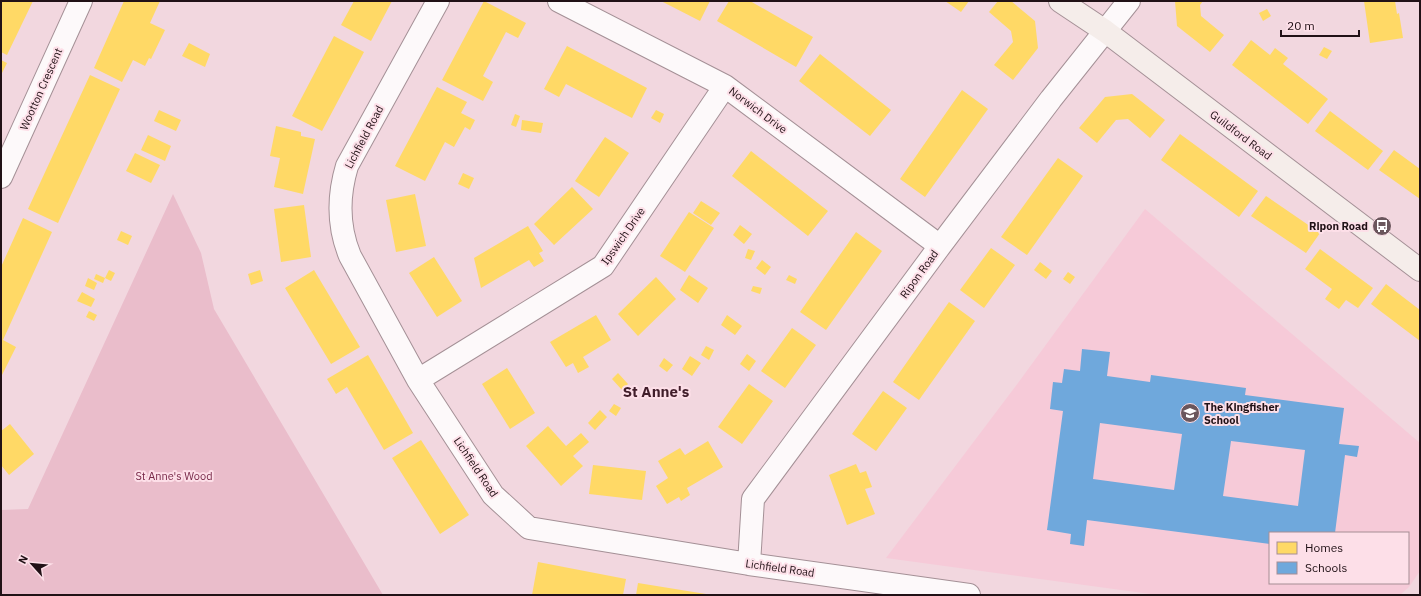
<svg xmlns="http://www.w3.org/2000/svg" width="1421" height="596" font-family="'IBM Plex Sans',sans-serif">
	<rect width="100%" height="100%" fill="#f2d7df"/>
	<!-- built -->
	<path fill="#f6cad8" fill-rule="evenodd" d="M 1145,209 L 1420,443 L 1420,571 L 1409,587 L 1400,595 L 1158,595 L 886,558 L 1018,383 ZM 1270,533 L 1408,533 L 1408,583 L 1270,583 Z"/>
	<!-- green -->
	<path fill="#eabdcb" d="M 173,194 L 201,253 L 214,309 L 383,595 L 1,595 L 1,510 L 28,509 Z"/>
	<!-- homes -->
	<path fill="#ffd966" d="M 1,1 L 33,1 L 7,55 L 1,52 Z
		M 124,1 L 160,1 L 150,23 L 165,30 L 151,59 L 149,58 L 145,66 L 133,60 L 122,82 L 94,68 Z
		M 354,1 L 392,1 L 371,41 L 341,25 Z
		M 484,1 L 526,23 L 518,38 L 506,32 L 483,76 L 493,82 L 483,101 L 442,80 Z
		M 661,1 L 710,1 L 700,21 Z
		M 729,1 L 750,1 L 813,37 L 796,67 L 717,21 Z
		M 945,1 L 969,1 L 961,12 Z
		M 998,1 L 1011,1 L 1035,21 L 1038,48 L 1013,80 L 994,65 L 1013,42 L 1011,31 L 989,12 Z
		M 1175,1 L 1203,1 L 1200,5 L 1201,16 L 1224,35 L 1210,52 L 1177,26 Z
		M 1364,1 L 1395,1 L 1397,14 L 1399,13 L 1403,38 L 1370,43 Z
		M 1267,9 L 1271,16 L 1263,21 L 1259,13 Z
		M 334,36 L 364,52 L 322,131 L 292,116 Z
		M 1251,40 L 1270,55 L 1275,48 L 1288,58 L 1283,64 L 1328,99 L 1308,124 L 1232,65 Z
		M 189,43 L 210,54 L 205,67 L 182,56 Z
		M 567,46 L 647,88 L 632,118 L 566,84 L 559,97 L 544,89 Z
		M 1324,47 L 1332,51 L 1327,59 L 1319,55 Z
		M 820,54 L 891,110 L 870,136 L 799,81 Z
		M 1,60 L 7,63 L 1,75 Z
		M 90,75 L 120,89 L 58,223 L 28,209 Z
		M 437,87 L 467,102 L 461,113 L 475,120 L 470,130 L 465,127 L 454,147 L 445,142 L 425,181 L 395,166 Z
		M 962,90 L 988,109 L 925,197 L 900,179 Z
		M 1132,94 L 1165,120 L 1150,138 L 1128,119 L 1116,120 L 1097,143 L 1079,128 L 1105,97 Z
		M 159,110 L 181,120 L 176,131 L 154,121 Z
		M 656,110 L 664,114 L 660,123 L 651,118 Z
		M 1330,111 L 1383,151 L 1368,170 L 1315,131 Z
		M 515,114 L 520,116 L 516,127 L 511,125 Z
		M 522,120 L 543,123 L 541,133 L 521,130 Z
		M 276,126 L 301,132 L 301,136 L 315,139 L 303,194 L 274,187 L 280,158 L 270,156 Z
		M 1180,134 L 1258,191 L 1239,217 L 1161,160 Z
		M 148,135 L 171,146 L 165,161 L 141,150 Z
		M 605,137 L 629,153 L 599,197 L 575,181 Z
		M 1394,150 L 1420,169 L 1420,199 L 1379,170 Z
		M 751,151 L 828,211 L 808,236 L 732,176 Z
		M 135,153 L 160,165 L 151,183 L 126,171 Z
		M 1058,158 L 1083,176 L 1027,255 L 1001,237 Z
		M 463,173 L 474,178 L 469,189 L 458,184 Z
		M 572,187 L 593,209 L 554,245 L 534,224 Z
		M 415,194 L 426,246 L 396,252 L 386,200 Z
		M 1266,196 L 1320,233 L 1306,253 L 1251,216 Z
		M 701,201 L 720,213 L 711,225 L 693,213 Z
		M 304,205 L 311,257 L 281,262 L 274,209 Z
		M 689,212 L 714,228 L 685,272 L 660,256 Z
		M 23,218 L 52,232 L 3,340 L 16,347 L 2,375 L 1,374 L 1,267 Z
		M 740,225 L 752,234 L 744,244 L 733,235 Z
		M 528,226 L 543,251 L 539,253 L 544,261 L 534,267 L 529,260 L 481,288 L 474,258 Z
		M 121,231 L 132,236 L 128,245 L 117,240 Z
		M 856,232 L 882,251 L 826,330 L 800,312 Z
		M 991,248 L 1015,265 L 984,308 L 960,290 Z
		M 748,249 L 755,251 L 751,260 L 745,258 Z
		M 1320,249 L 1373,288 L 1358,308 L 1346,300 L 1339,309 L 1325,299 L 1332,289 L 1305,269 Z
		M 434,257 L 462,301 L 437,317 L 409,273 Z
		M 762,260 L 771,267 L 765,275 L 756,268 Z
		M 1040,262 L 1052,271 L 1046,279 L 1034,270 Z
		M 109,270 L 115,273 L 111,281 L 105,278 L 103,283 L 94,279 L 96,274 L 105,278 Z
		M 260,270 L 263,281 L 251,285 L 248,274 Z
		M 314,270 L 360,347 L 331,364 L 285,288 Z
		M 1068,272 L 1075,277 L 1070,284 L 1063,279 Z
		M 689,275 L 708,288 L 698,303 L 680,290 Z
		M 789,275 L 797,279 L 795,284 L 786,280 Z
		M 656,277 L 676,299 L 638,336 L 618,314 Z
		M 88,278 L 97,283 L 94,290 L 85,286 Z
		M 1386,284 L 1420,310 L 1420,341 L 1371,304 Z
		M 753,286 L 762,288 L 760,294 L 751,291 Z
		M 82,292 L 95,299 L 91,307 L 77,301 Z
		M 949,302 L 975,321 L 919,400 L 893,382 Z
		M 89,311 L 97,315 L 94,321 L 86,317 Z
		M 596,315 L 611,340 L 583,357 L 589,367 L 578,373 L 573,363 L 566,367 L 550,342 Z
		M 727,315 L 742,326 L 735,335 L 721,325 Z
		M 792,328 L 816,345 L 785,388 L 761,371 Z
		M 706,346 L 714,350 L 709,360 L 701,355 Z
		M 747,354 L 756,361 L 749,371 L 740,364 Z
		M 368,355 L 413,433 L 384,450 L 347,387 L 336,394 L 327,379 Z
		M 690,356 L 701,363 L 692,376 L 682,369 Z
		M 664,358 L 673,365 L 667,372 L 659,366 Z
		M 507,368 L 535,413 L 510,429 L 482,384 Z
		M 618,373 L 628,384 L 622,390 L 612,379 Z
		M 749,384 L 773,401 L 742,444 L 718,427 Z
		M 883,391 L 907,408 L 876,451 L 852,434 Z
		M 614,404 L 621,408 L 616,416 L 609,411 Z
		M 600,410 L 607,417 L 595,430 L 588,423 Z
		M 10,424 L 34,454 L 9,475 L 1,465 L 1,431 Z
		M 548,426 L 566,446 L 581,433 L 589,442 L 573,456 L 583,466 L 561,486 L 526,446 Z
		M 421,440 L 469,515 L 440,534 L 392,458 Z
		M 708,441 L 723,467 L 687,488 L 690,495 L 681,501 L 679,497 L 667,504 L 656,486 L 668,478 L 658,461 L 680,448 L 685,455 Z
		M 856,464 L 860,473 L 866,471 L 872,487 L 865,489 L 875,514 L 847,525 L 829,475 Z
		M 593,465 L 646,471 L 642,500 L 589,494 Z
		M 538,562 L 626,579 L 623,595 L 532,595 Z
		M 638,583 L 706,594 L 706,595 L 636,595 Z"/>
	<!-- schools -->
	<path fill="#6fa8dc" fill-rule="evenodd" d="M 1082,349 L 1110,352 L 1107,376 L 1150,382 L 1151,375 L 1246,388 L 1245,395 L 1344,408 L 1339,444 L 1359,446 L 1357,457 L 1345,455 L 1335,533 L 1270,533 L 1270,544 L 1087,520 L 1084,546 L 1070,544 L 1071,534 L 1047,530 L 1063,411 L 1050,409 L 1053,382 L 1062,383 L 1064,369 L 1080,371 ZM 1100,423 L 1182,434 L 1174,490 L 1093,479 ZM 1231,441 L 1305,450 L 1298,506 L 1223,496 Z"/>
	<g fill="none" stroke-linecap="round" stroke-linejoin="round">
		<defs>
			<path id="street" d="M 438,1 L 347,166 C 338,196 338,227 350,256 L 418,380 L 493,495 L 529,528 L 749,564 L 969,595
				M 559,1 L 725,86 L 940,246
				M 1,177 L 81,1
				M 418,380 L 603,266 L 725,86
				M 749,564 L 753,499 L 940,246 L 1051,99 L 1129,1"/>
			<path id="secondary" d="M 1060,1 L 1105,31 L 1420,270"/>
		</defs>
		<!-- street casing -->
		<use href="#street" stroke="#a49096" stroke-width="24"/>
		<!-- secondary casing -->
		<use href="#secondary" stroke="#a49096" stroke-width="24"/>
		<!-- street -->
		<use href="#street" stroke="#fdf9fa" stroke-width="22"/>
		<!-- secondary -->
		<use href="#secondary" stroke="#f5edea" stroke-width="22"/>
	</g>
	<!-- icons -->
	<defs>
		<symbol id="bus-disc" viewBox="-11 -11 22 22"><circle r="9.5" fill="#6a565c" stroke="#fddfe8"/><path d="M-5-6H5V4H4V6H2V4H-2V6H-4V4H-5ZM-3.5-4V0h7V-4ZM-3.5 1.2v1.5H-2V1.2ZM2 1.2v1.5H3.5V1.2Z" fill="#fff"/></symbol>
		<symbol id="school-disc" viewBox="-11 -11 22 22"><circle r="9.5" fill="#6a565c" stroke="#fddfe8"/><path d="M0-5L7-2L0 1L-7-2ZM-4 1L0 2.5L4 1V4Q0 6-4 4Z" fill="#fff"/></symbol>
	</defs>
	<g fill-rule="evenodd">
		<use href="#bus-disc" x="1371" y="215" width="22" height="22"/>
		<use href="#school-disc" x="1179" y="402" width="22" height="22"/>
	</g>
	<g text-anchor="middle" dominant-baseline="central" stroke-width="4" stroke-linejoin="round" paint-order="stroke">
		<!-- street labels -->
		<g font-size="11" fill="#211116" stroke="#fddfe8">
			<text transform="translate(41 89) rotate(-66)">Wootton Crescent</text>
			<text transform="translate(758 110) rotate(37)">Norwich Drive</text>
			<text transform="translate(1241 135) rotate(37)">Guildford Road</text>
			<text transform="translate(364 137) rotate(-62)">Lichfield Road</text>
			<text transform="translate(623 236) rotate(-55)">Ipswich Drive</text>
			<text transform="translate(919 274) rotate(-54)">Ripon Road</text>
			<text transform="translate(476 467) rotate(56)">Lichfield Road</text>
			<text transform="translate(780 568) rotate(8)">Lichfield Road</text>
		</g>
		<!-- poi labels -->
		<g font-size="11" font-weight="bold" fill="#211116" stroke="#fddfe8" text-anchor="end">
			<text x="1368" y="226">Ripon Road</text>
			<text x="1204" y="407" text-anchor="start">The Kingfisher<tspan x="1204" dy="13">School</tspan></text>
		</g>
		<!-- park labels -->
		<g font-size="11" fill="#772848" stroke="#fddfe8">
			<text x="174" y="476">St Anne's Wood</text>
		</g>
		<!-- district labels -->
		<g font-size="15" font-weight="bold" fill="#411d2a" stroke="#fddfe8">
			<text x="656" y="391">St Anne's</text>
		</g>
	</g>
	<!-- border -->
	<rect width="1421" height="596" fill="none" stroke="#211116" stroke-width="4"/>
	<!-- legend -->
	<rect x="1269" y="532" width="140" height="52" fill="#fddfe8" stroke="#a58d94"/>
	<rect x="1277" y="542" width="20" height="12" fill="#ffd966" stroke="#a58d94"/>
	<text x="1305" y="552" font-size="12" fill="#211116">Homes</text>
	<rect x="1277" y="562" width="20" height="12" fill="#6fa8dc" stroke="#a58d94"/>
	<text x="1305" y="572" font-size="12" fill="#211116">Schools</text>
	<!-- north arrow -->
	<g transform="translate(32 564) rotate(297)" stroke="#fddfe8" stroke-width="3" paint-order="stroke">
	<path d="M0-3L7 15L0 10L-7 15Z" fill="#211116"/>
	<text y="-6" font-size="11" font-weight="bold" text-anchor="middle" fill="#211116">N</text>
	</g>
	<!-- scale -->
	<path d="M1281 30v6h78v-6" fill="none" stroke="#211116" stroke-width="2"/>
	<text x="1287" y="30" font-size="12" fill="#211116" stroke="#fddfe8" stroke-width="3" paint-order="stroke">20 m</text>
</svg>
